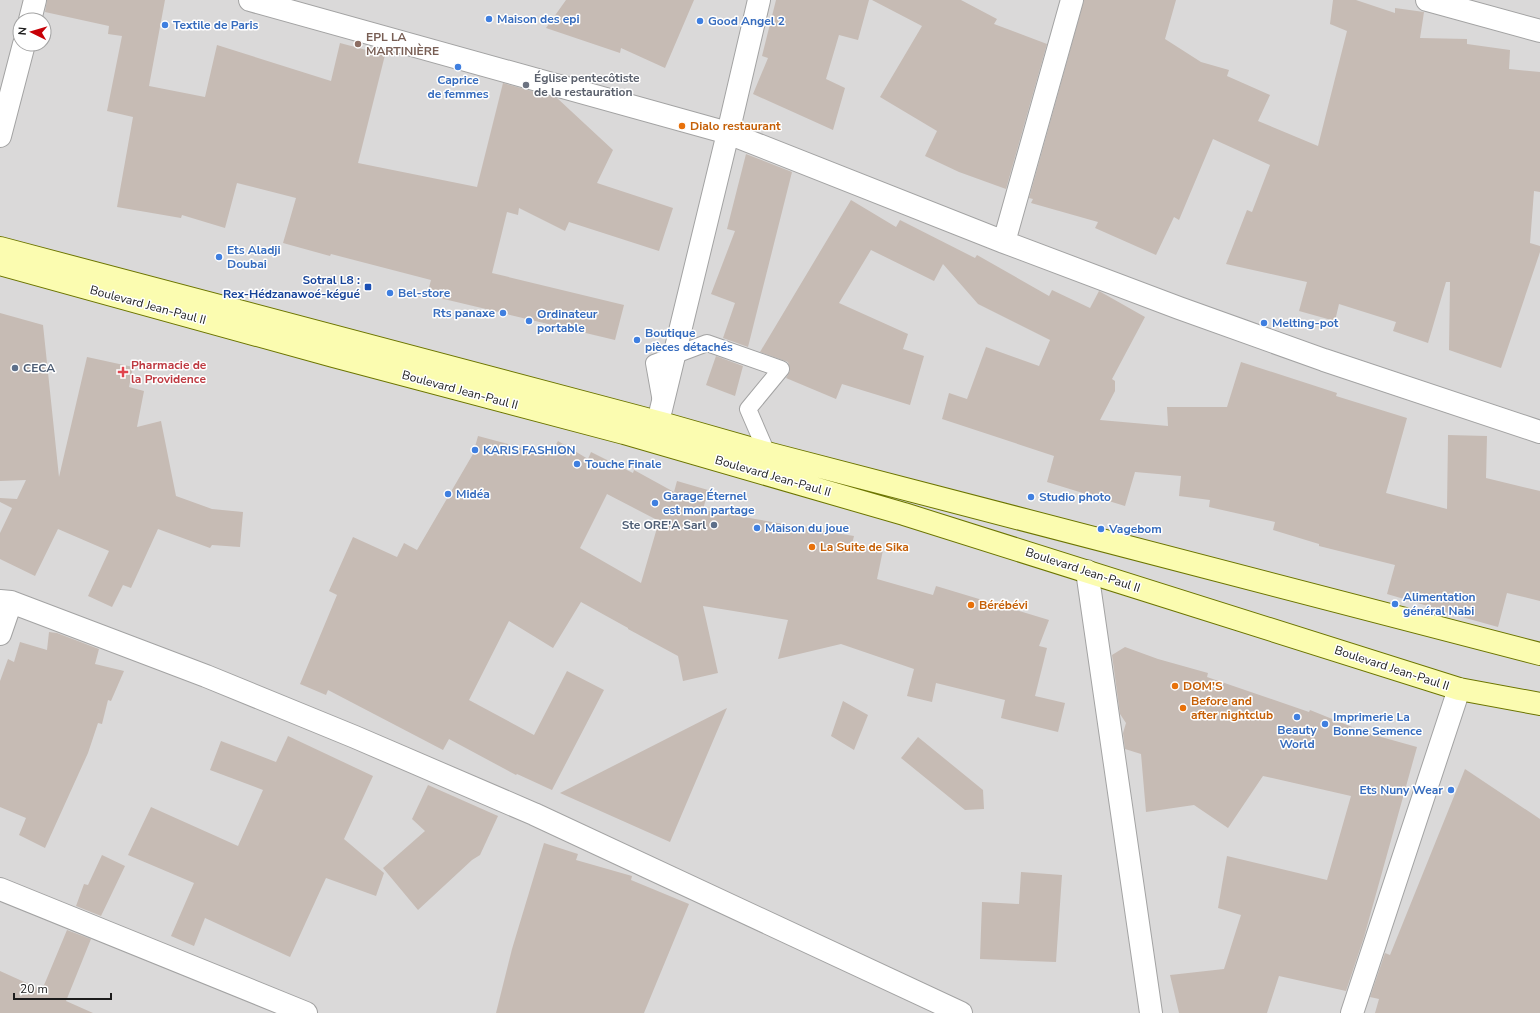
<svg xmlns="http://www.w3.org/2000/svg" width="1540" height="1013" font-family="'Nunito Sans',sans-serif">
	<rect width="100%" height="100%" fill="#eee9e0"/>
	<!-- residential -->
	<path fill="#dad9d9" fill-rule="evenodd" d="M 0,0 L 1540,0 L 1540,1013 L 0,1013 ZM 20,20 L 44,20 L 44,44 L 20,44 Z"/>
	<!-- building -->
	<path fill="#c6bbb4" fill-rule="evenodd" d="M 47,0 L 165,0 L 149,86 L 205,97 L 217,45 L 331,81 L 340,43 L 385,55 L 358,163 L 477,187 L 503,83 L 557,98 L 613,150 L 597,183 L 673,208 L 659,251 L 569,222 L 565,231 L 519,208 L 518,215 L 507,212 L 492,273 L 624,305 L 615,340 L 427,295 L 431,280 L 331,254 L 330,256 L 283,243 L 296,198 L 237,183 L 225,228 L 182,215 L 181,218 L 117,207 L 133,117 L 107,111 L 122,36 L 108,34 L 109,26 L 45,12 Z
		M 566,0 L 694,0 L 665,68 L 621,48 L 620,53 L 546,28 Z
		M 776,0 L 869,0 L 858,40 L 839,35 L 826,79 L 845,88 L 833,130 L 753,94 L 768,58 L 762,56 Z
		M 872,0 L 961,0 L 997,19 L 994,24 L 1047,44 L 1006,189 L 959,172 L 925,156 L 937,131 L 880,97 L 922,26 Z
		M 1084,0 L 1176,0 L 1165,39 L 1201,62 L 1229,70 L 1227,76 L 1270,95 L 1258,121 L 1318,146 L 1347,31 L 1330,24 L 1333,0 L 1356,0 L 1395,13 L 1395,8 L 1424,12 L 1420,38 L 1467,39 L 1467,44 L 1510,50 L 1509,69 L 1540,72 L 1540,192 L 1534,191 L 1530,243 L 1540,246 L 1540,252 L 1501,368 L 1449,350 L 1450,282 L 1446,282 L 1428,343 L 1393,331 L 1396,322 L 1339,304 L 1335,321 L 1299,311 L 1307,282 L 1226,264 L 1247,210 L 1252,212 L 1270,165 L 1213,139 L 1179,220 L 1174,217 L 1156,255 L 1095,228 L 1098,222 L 1031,203 L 1033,199 L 1029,198 Z
		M 746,154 L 792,172 L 748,347 L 723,338 L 735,303 L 711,294 L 735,231 L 727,229 Z
		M 851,200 L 896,227 L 900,220 L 975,258 L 977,255 L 1049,296 L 1052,290 L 1090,308 L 1099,291 L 1145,317 L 1112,379 L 1115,381 L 1115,391 L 1100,420 L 1168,426 L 1167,407 L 1227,407 L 1241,362 L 1337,393 L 1336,396 L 1407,418 L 1386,493 L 1447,509 L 1448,435 L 1487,436 L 1486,478 L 1540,491 L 1540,601 L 1507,593 L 1498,627 L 1444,612 L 1445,611 L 1387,594 L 1395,565 L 1319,546 L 1319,544 L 1273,530 L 1275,522 L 1209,507 L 1210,500 L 1179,496 L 1181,476 L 1135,472 L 1125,506 L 1047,482 L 1054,456 L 942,419 L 949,393 L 967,399 L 986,347 L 1039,366 L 1050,340 L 978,304 L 943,264 L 934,281 L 871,250 L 839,303 L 908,334 L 903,349 L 924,356 L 910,405 L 842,384 L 836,399 L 786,378 L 790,371 L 788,362 L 760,352 Z
		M 0,313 L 43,325 L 59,477 L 87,357 L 133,367 L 129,387 L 144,391 L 137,427 L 161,421 L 176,496 L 212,509 L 243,512 L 240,547 L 212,545 L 210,548 L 158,529 L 131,588 L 123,585 L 112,607 L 88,596 L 109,551 L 58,529 L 35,576 L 0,559 L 0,533 L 12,508 L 0,502 L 0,498 L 17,499 L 26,480 L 0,481 Z
		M 716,356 L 743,366 L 735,396 L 706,385 Z
		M 478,436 L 550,455 L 558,441 L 588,459 L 591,452 L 633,473 L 634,470 L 674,492 L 677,481 L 708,490 L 703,510 L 854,536 L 852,544 L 883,550 L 877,579 L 933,595 L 936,586 L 1049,620 L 1039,646 L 1047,648 L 1035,696 L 1065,703 L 1058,732 L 1001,718 L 1005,700 L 936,683 L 932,702 L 907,696 L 914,669 L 841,644 L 778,659 L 788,620 L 703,606 L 718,673 L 683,681 L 678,656 L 628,629 L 628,628 L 581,602 L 553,648 L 509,621 L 469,700 L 534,735 L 567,671 L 604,690 L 552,790 L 517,774 L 516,775 L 449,739 L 443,750 L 328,690 L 326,695 L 300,684 L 337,595 L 329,591 L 353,537 L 397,557 L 404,543 L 417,550 L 473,454 ZM 607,494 L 659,521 L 641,583 L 580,548 Z
		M 49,632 L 57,633 L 99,649 L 95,664 L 124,671 L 111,701 L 108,700 L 102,724 L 98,723 L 88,753 L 45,848 L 19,835 L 26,818 L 0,807 L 0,681 L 8,659 L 14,662 L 20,642 L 47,650 Z
		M 1125,647 L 1158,659 L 1208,673 L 1207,677 L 1309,712 L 1310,710 L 1367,733 L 1417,747 L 1364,937 L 1346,991 L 1279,976 L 1267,1013 L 1179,1013 L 1170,975 L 1224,969 L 1241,915 L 1218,908 L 1227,856 L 1327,880 L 1351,796 L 1263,776 L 1228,828 L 1194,805 L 1146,812 L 1141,754 L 1125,749 L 1123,733 L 1126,723 L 1120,714 L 1112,655 Z
		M 843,701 L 868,715 L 854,750 L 831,736 Z
		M 727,708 L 670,842 L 560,793 Z
		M 288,736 L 373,776 L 344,839 L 384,873 L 376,896 L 326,878 L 290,957 L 205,918 L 194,946 L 171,936 L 194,883 L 128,855 L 151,807 L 238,846 L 263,790 L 210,770 L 221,741 L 276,762 Z
		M 918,737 L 983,790 L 984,809 L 965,810 L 901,758 Z
		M 1465,769 L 1540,819 L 1540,1013 L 1375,1013 L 1379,999 L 1370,997 L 1385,953 L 1390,955 Z
		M 428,785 L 498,816 L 480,855 L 472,860 L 418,910 L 383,868 L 425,831 L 412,819 Z
		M 544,843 L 578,854 L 576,860 L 632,876 L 631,880 L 689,904 L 644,1013 L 496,1013 L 512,949 Z
		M 102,855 L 125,866 L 101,916 L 76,906 L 84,884 L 88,885 Z
		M 1021,872 L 1062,875 L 1056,962 L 980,959 L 982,902 L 1019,904 Z
		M 67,930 L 91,939 L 66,1001 L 93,1013 L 0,1013 L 0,971 L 42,990 Z"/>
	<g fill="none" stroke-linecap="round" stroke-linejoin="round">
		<defs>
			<path id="service" d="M 661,402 L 654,363 L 707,343 L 781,369 L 748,409 L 767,453"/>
			<path id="minor" d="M 250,0 L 728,133 L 1004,242 L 1179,308 L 1324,360 L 1540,432
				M 1427,0 L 1540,31
				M 30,20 L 35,0
				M 0,136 L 24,44
				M 1004,242 L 1072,0
				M 658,422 L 728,133 L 759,0
				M 1087,571 L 1151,1013
				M 0,601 L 11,602 L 206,676 L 355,737 L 534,814 L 961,1013
				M 0,634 L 11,602
				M 0,889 L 306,1013
				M 1352,1013 L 1459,689"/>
			<path id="secondary" d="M 0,248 L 665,424 L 767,453 L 1540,654
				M 0,264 L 333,356 L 624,433 L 904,514 L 1459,689 L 1540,704"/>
		</defs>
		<!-- service casing -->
		<use href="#service" stroke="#a3a3a3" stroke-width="18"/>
		<!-- minor casing -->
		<use href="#minor" stroke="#a3a3a3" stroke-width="24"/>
		<!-- secondary casing -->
		<use href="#secondary" stroke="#6c7500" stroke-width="24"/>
		<!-- service -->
		<use href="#service" stroke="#fff" stroke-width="16"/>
		<!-- minor -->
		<use href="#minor" stroke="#fff" stroke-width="22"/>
		<!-- secondary -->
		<use href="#secondary" stroke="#fbfcb0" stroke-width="22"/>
	</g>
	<!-- markers -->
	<g fill="#3f7fe0" stroke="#fff" stroke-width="1.5">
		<circle cx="489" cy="19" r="4"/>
		<circle cx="700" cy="21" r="4"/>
		<circle cx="165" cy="25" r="4"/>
		<circle cx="458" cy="67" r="4"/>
		<circle cx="219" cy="257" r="4"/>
		<circle cx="390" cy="293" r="4"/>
		<circle cx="503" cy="313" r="4"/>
		<circle cx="529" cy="321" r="4"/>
		<circle cx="1264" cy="323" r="4"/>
		<circle cx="637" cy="340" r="4"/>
		<circle cx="475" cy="450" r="4"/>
		<circle cx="577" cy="464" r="4"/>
		<circle cx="448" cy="494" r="4"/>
		<circle cx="1031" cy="497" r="4"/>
		<circle cx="655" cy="503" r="4"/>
		<circle cx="757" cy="528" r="4"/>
		<circle cx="1101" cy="529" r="4"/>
		<circle cx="1395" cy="604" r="4"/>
		<circle cx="1297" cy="717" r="4"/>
		<circle cx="1325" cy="724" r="4"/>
		<circle cx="1451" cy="790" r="4"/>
	</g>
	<circle fill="#8d6e63" stroke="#fff" stroke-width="1.5" cx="358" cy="44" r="4"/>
	<circle fill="#6b7280" stroke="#fff" stroke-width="1.5" cx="526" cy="85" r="4"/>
	<g fill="#e8710a" stroke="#fff" stroke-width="1.5">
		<circle cx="682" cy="126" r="4"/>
		<circle cx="812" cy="547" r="4"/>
		<circle cx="971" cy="605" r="4"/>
		<circle cx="1175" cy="686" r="4"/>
		<circle cx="1183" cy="708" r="4"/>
	</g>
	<rect fill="#1a4fb4" stroke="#fff" stroke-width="1.5" x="364" y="283" width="8" height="8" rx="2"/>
	<g fill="#5c6f8a" stroke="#fff" stroke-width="1.5">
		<circle cx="15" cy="368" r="4"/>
		<circle cx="714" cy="525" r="4"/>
	</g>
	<path fill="#e0444e" stroke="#fff" stroke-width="1.5" d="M121 366h4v4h4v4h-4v4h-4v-4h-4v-4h4z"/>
	<g text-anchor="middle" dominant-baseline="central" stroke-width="3" stroke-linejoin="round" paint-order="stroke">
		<!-- shop labels -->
		<g font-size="12" font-weight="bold" fill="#366cbe" stroke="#fff" text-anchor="start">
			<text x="497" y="19">Maison des epi</text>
			<text x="708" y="21">Good Angel 2</text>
			<text x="173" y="25">Textile de Paris</text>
			<text x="458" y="80" text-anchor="middle">Caprice<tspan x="458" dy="14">de femmes</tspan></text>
			<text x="227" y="250">Ets Aladji<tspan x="227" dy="14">Doubai</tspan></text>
			<text x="398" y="293">Bel-store</text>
			<text x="495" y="313" text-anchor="end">Rts panaxe</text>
			<text x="537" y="314">Ordinateur<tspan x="537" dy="14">portable</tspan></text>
			<text x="1272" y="323">Melting-pot</text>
			<text x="645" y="333">Boutique<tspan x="645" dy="14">pièces détachés</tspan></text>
			<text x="483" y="450">KARIS FASHION</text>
			<text x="585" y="464">Touche Finale</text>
			<text x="456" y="494">Midéa</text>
			<text x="663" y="496">Garage Éternel<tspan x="663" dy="14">est mon partage</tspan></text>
			<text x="1039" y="497">Studio photo</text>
			<text x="765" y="528">Maison du joue</text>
			<text x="1109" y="529">Vagebom</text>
			<text x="1403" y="597">Alimentation<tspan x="1403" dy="14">général Nabi</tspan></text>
			<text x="1333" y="717">Imprimerie La<tspan x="1333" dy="14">Bonne Semence</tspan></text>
			<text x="1297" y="730" text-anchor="middle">Beauty<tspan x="1297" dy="14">World</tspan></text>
			<text x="1443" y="790" text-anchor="end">Ets Nuny Wear</text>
		</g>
		<!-- education labels -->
		<g font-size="12" font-weight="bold" fill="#785e54" stroke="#fff" text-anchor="start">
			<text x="366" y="37">EPL LA<tspan x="366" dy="14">MARTINIÈRE</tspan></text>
		</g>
		<!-- worship labels -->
		<g font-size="12" font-weight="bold" fill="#5b616d" stroke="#fff" text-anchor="start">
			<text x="534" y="78">Église pentecôtiste<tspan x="534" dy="14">de la restauration</tspan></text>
		</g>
		<!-- food labels -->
		<g font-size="12" font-weight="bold" fill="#c56008" stroke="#fff" text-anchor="start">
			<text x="690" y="126">Dialo restaurant</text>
			<text x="820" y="547">La Suite de Sika</text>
			<text x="979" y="605">Bérébévi</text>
			<text x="1183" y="686">DOM'S</text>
			<text x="1191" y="701">Before and<tspan x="1191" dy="14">after nightclub</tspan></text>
		</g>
		<!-- transit labels -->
		<g font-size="12" font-weight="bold" fill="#164399" stroke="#fff" text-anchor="end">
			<text x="360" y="280">Sotral L8 :<tspan x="360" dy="14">Rex-Hédzanawoé-kégué</tspan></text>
		</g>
		<!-- street labels -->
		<g font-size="12" fill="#1c1c1c" stroke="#fff">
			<text transform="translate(148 305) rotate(15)">Boulevard Jean-Paul II</text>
			<text transform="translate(460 390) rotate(15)">Boulevard Jean-Paul II</text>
			<text transform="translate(773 476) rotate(16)">Boulevard Jean-Paul II</text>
			<text transform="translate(1083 570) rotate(18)">Boulevard Jean-Paul II</text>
			<text transform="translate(1392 668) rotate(18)">Boulevard Jean-Paul II</text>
		</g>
		<!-- health labels -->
		<g font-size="12" font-weight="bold" fill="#be3a42" stroke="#fff" text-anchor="start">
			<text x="131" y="365">Pharmacie de<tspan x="131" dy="14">la Providence</tspan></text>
		</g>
		<!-- service labels -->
		<g font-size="12" font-weight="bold" fill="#4e5e75" stroke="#fff" text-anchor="start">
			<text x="23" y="368">CECA</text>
			<text x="706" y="525" text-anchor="end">Ste ORE'A Sarl</text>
		</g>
	</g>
	<!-- north arrow -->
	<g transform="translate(32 32) rotate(275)"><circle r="19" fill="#ffffff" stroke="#a4a4a4"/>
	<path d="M0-3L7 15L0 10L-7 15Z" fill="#c70007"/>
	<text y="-6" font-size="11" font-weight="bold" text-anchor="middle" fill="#1c1c1c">N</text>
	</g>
	<!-- scale -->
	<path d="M14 993v6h97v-6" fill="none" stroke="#1c1c1c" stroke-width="2"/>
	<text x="20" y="993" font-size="12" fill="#1c1c1c" stroke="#ffffff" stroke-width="3" paint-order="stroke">20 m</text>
</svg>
